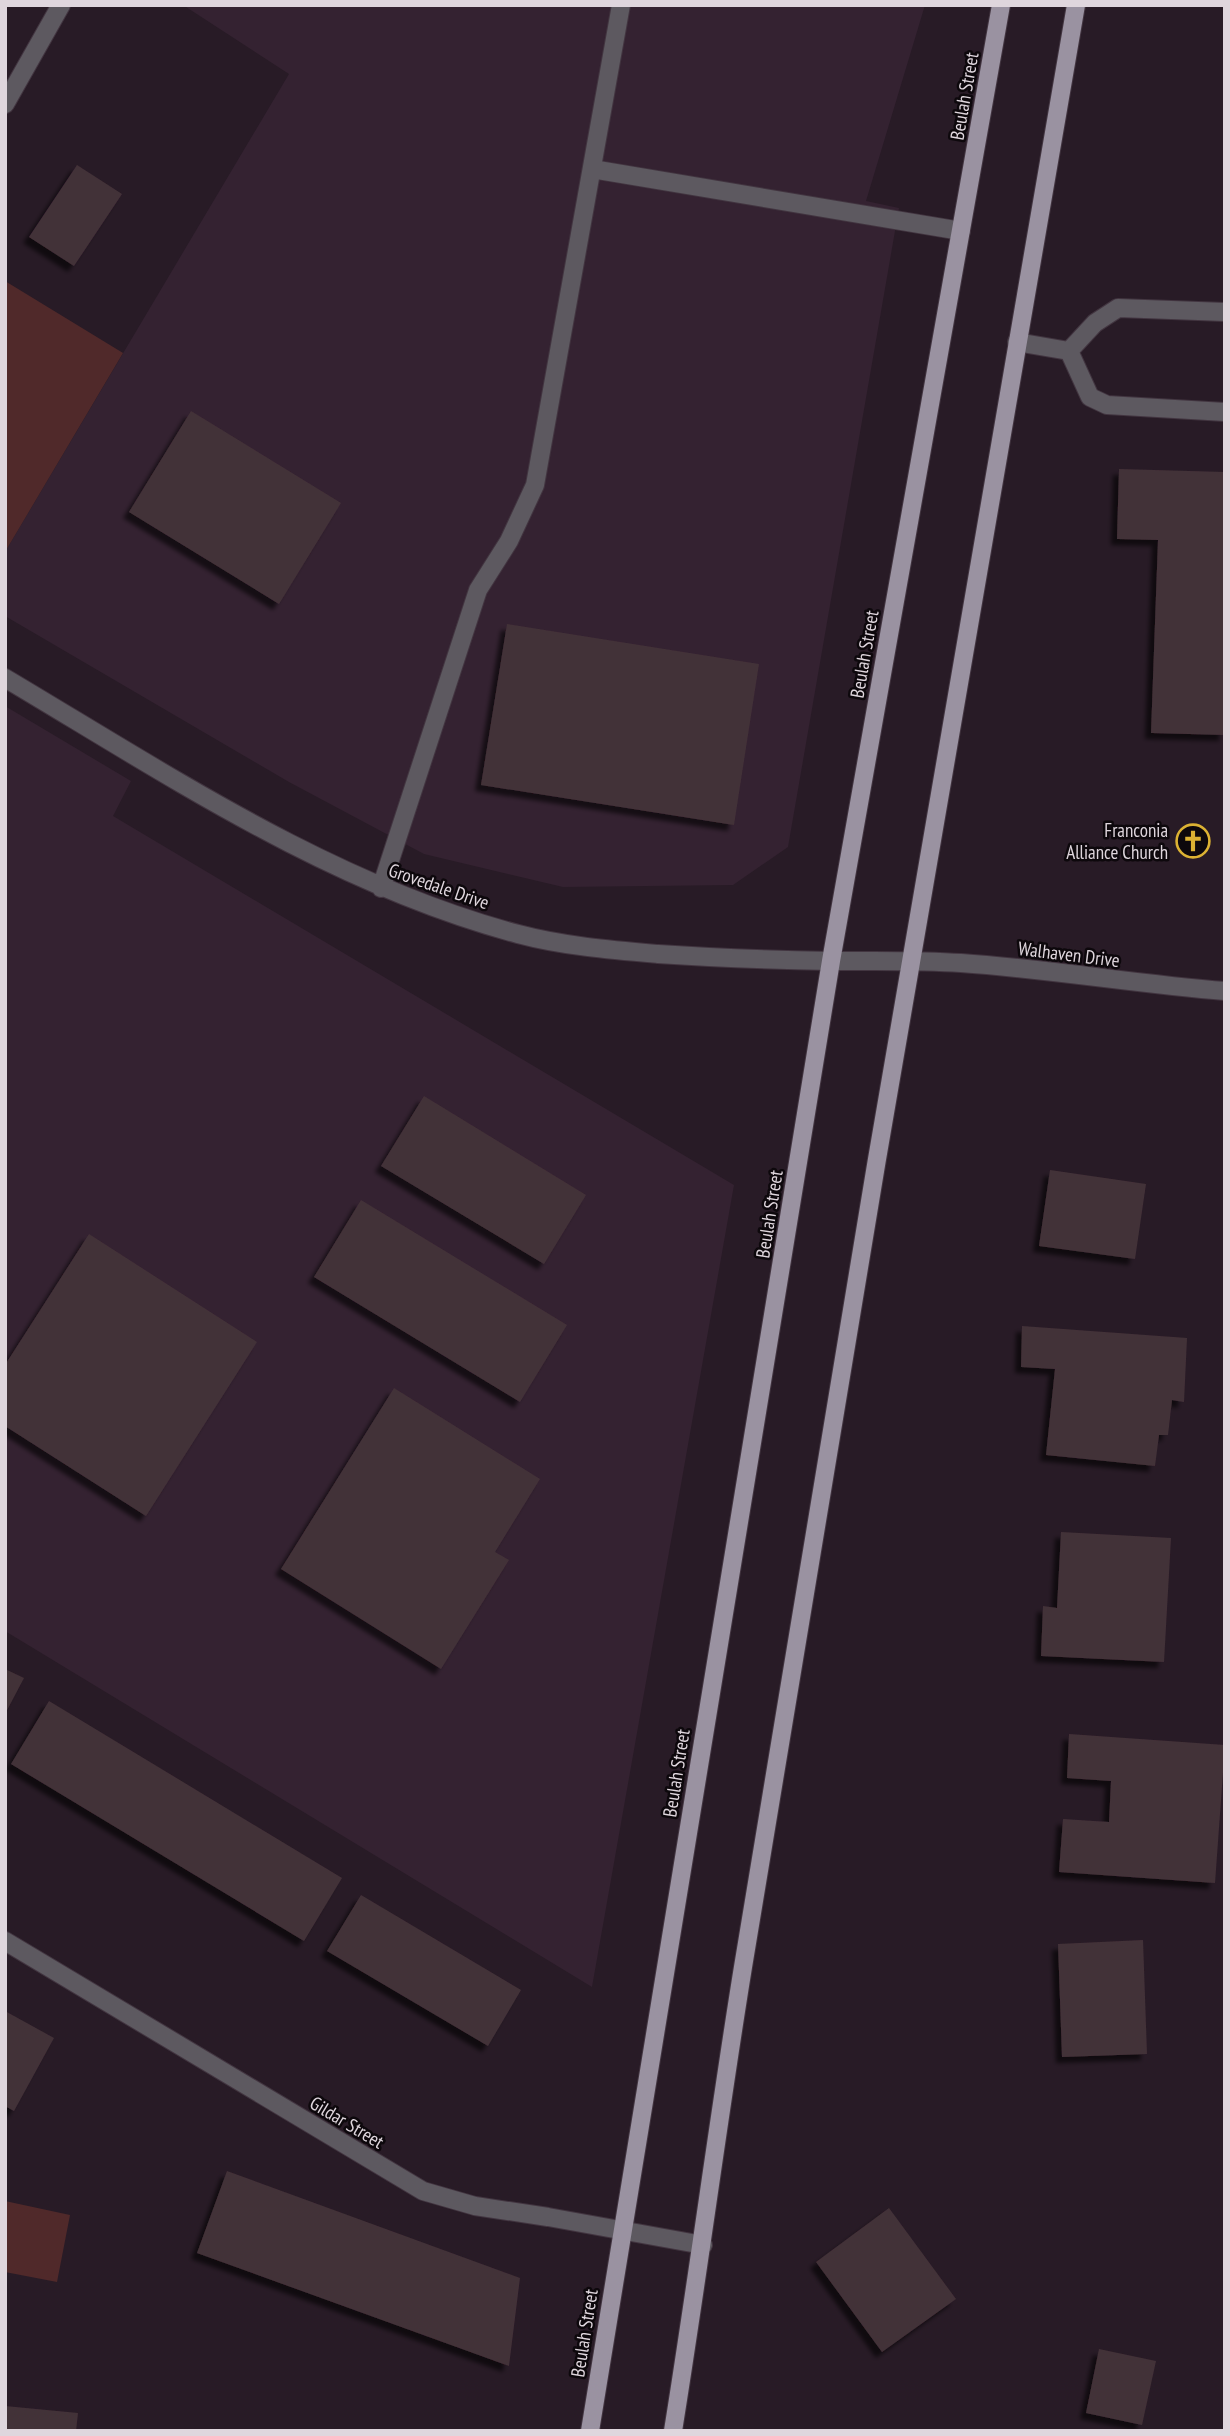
<svg xmlns="http://www.w3.org/2000/svg" width="1230" height="2436" font-family="'PT Sans Narrow',sans-serif">
	<defs>
		<filter id="shadow"><feDropShadow dx="-6" dy="6" stdDeviation="2" flood-color="#0009"/></filter>
	</defs>
	<rect width="100%" height="100%" fill="#281b26"/>
	<!-- built -->
	<path fill="#342231" d="M 183,5 L 925,5 L 866,201 L 899,208 L 788,847 L 733,885 L 563,887 L 424,854 L 289,782 L 5,616 L 5,552 L 289,74 Z
		M 5,706 L 131,781 L 113,816 L 734,1185 L 592,1987 L 5,1631 Z"/>
	<!-- green -->
	<path fill="#50292a" d="M 5,281 L 123,353 L 5,552 Z
		M 5,2201 L 70,2215 L 57,2282 L 5,2272 Z"/>
	<!-- building -->
	<path fill="#433138" filter="url(#shadow)" d="M 77,165 L 122,194 L 74,266 L 29,237 Z
		M 191,411 L 341,503 L 279,604 L 129,512 Z
		M 1119,469 L 1225,472 L 1225,735 L 1151,733 L 1158,540 L 1117,539 Z
		M 507,624 L 759,664 L 734,825 L 481,785 Z
		M 424,1096 L 586,1195 L 544,1264 L 381,1166 Z
		M 1050,1170 L 1146,1184 L 1135,1259 L 1039,1246 Z
		M 361,1200 L 567,1325 L 520,1402 L 314,1277 Z
		M 89,1234 L 257,1342 L 146,1516 L 5,1426 L 5,1365 Z
		M 1022,1326 L 1187,1338 L 1184,1402 L 1172,1400 L 1168,1435 L 1159,1435 L 1155,1466 L 1046,1455 L 1055,1369 L 1021,1367 Z
		M 394,1388 L 540,1479 L 495,1552 L 509,1560 L 441,1669 L 281,1569 Z
		M 1061,1532 L 1171,1538 L 1164,1662 L 1041,1656 L 1043,1606 L 1057,1608 Z
		M 5,1669 L 24,1678 L 5,1714 Z
		M 49,1701 L 342,1878 L 304,1941 L 11,1764 Z
		M 1069,1734 L 1225,1745 L 1215,1883 L 1059,1872 L 1063,1819 L 1109,1822 L 1111,1781 L 1067,1778 Z
		M 361,1895 L 521,1990 L 488,2046 L 327,1951 Z
		M 1143,1940 L 1147,2054 L 1062,2057 L 1058,1944 Z
		M 5,2011 L 54,2038 L 14,2111 L 5,2106 Z
		M 227,2171 L 520,2278 L 509,2366 L 197,2253 Z
		M 889,2208 L 956,2299 L 882,2352 L 816,2262 Z
		M 1099,2349 L 1156,2361 L 1142,2425 L 1086,2413 Z
		M 5,2406 L 78,2413 L 76,2431 L 5,2431 Z"/>
	<g fill="none" stroke-linecap="round" stroke-linejoin="round">
		<defs>
			<path id="minor" d="M 5,104 L 61,5
				M 592,169 L 961,231
				M 1017,342 L 1069,351
				M 1069,351 L 1090,397 L 1107,405 L 1225,412
				M 1069,351 L 1095,323 L 1118,308 L 1225,312
				M 5,678 C 170,776 331,884 518,934 C 563,946 611,950 658,954 C 716,958 774,960 832,961 C 875,961 919,960 961,963 C 1049,969 1137,984 1225,991
				M 381,888 L 478,590 L 509,541 L 535,485 L 621,5
				M 5,1941 L 423,2191 L 475,2206 L 548,2217 L 703,2245"/>
			<path id="major" d="M 590,2431 L 831,961 L 1001,5
				M 673,2431 C 698,2276 718,2121 743,1967 C 849,1312 962,659 1076,5"/>
		</defs>
		<!-- minor casing -->
		<use href="#minor" stroke="#423540" stroke-width="20"/>
		<!-- major casing -->
		<use href="#major" stroke="#423540" stroke-width="20"/>
		<!-- minor -->
		<use href="#minor" stroke="#5d5960" stroke-width="18"/>
		<!-- major -->
		<use href="#major" stroke="#9a92a1" stroke-width="18"/>
	</g>
	<!-- icons -->
	<defs>
		<symbol id="church-ring" viewBox="-11 -11 22 22"><circle r="9.5" fill="#0d080c" stroke="#dcb233" stroke-width="1.5"/><path d="M-1.2-6h2.4v3.5h3.3v2.4h-3.3V6h-2.4V-.1h-3.3v-2.4h3.3Z" fill="#dcb233"/></symbol>
	</defs>
	<g fill-rule="evenodd">
		<use href="#church-ring" x="1174" y="822" width="38" height="38"/>
	</g>
	<g text-anchor="middle" dominant-baseline="central" stroke-width="5" stroke-linejoin="round" paint-order="stroke">
		<!-- street labels -->
		<g font-size="19" fill="#dfd6dd" stroke="#0d080c">
			<text transform="translate(964 96) rotate(-80)">Beulah Street</text>
			<text transform="translate(864 654) rotate(-80)">Beulah Street</text>
			<text transform="translate(439 886) rotate(19)">Grovedale Drive</text>
			<text transform="translate(1069 954) rotate(7)">Walhaven Drive</text>
			<text transform="translate(769 1214) rotate(-81)">Beulah Street</text>
			<text transform="translate(676 1773) rotate(-81)">Beulah Street</text>
			<text transform="translate(347 2122) rotate(31)">Gildar Street</text>
			<text transform="translate(584 2333) rotate(-81)">Beulah Street</text>
		</g>
		<!-- poi labels -->
		<g font-size="19" fill="#dfd6dd" stroke="#0d080c" text-anchor="end">
			<text x="1168" y="830">Franconia<tspan x="1168" dy="22">Alliance Church</tspan></text>
		</g>
	</g>
	<!-- border -->
	<rect width="1230" height="2436" fill="none" stroke="#dfd6dd" stroke-width="14"/>
</svg>
